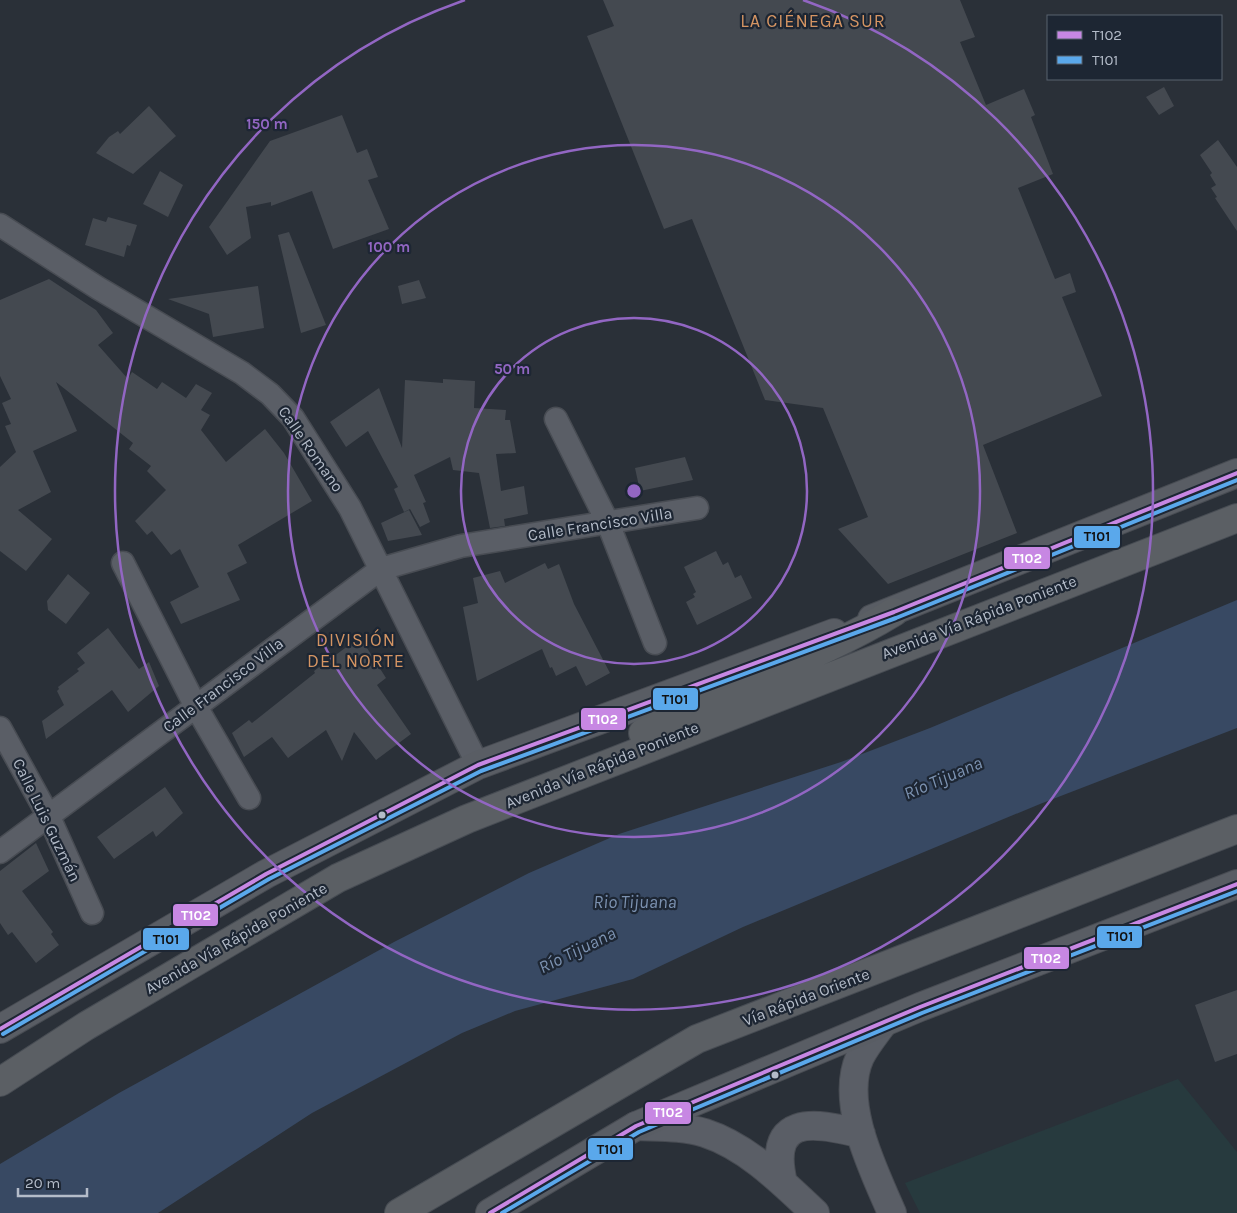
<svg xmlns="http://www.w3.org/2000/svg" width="1237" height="1213" font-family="Karla,sans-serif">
	<rect width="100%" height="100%" fill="#2a3038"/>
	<!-- green -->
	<path fill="#273a3e" d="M 1178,1079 L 1237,1152 L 1237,1213 L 920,1213 L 905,1183 Z"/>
	<!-- water -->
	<path fill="#384963" d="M 1237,600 L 1237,728 L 1040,804 L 743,927 L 633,979 L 515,1011 L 462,1033 L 312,1113 L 158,1213 L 0,1213 L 0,1164 L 119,1093 L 394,942 L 529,873 L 619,834 L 841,762 L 930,728 Z"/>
	<!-- building -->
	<path fill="#444950" d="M 603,0 L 960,0 L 975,37 L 960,42 L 986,105 L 1024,89 L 1035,115 L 1031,117 L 1053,174 L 1018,188 L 1055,279 L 1070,273 L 1076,292 L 1062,297 L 1102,396 L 983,445 L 1017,533 L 888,584 L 838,529 L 868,517 L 823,408 L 765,400 L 692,219 L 664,229 L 587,36 L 614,26 Z
		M 1164,87 L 1174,106 L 1159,115 L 1146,97 Z
		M 149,106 L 176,136 L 133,174 L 96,153 L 109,137 L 118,131 L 120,134 Z
		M 342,115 L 357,153 L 367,149 L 378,177 L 368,180 L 389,229 L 333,249 L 312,191 L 271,206 L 271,202 L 246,207 L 251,238 L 227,255 L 209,227 L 270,141 Z
		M 1218,140 L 1237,167 L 1237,231 L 1215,198 L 1217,197 L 1211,188 L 1216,185 L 1210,175 L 1212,173 L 1200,155 Z
		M 160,171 L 183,185 L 168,217 L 143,204 Z
		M 108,217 L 137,225 L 130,246 L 127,245 L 124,257 L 85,245 L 93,218 L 106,222 Z
		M 289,232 L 326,325 L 301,333 L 278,235 Z
		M 49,279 L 96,310 L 113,333 L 98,345 L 128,379 L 132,372 L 157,389 L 162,382 L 186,398 L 196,384 L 212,393 L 201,410 L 210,415 L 201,430 L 226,462 L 265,429 L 284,453 L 312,501 L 238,545 L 247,563 L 227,573 L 240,600 L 181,624 L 170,602 L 199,587 L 180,549 L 171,555 L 152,531 L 147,535 L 135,521 L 166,490 L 147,471 L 151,466 L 129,449 L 133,443 L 56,382 L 77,431 L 33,451 L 51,492 L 18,510 L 52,539 L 26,571 L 0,551 L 0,467 L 16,452 L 5,426 L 11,424 L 2,403 L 11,399 L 0,376 L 0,300 Z
		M 419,280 L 426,298 L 402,304 L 398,286 Z
		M 258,286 L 264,328 L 213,337 L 209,314 L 168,299 Z
		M 443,379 L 475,381 L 474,408 L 506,410 L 505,420 L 510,420 L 516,453 L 496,454 L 501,491 L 524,486 L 528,514 L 504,519 L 505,526 L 490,528 L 479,473 L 453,470 L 450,457 L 414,475 L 426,502 L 423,503 L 430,522 L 420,527 L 410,509 L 404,512 L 394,489 L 398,487 L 368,431 L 346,447 L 330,422 L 379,388 L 402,448 L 405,380 L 443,383 Z
		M 685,457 L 693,480 L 640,491 L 635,468 Z
		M 409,510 L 422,535 L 388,541 L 381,523 Z
		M 716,551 L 723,565 L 728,562 L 735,578 L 741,575 L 752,598 L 697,625 L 686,602 L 695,597 L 693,594 L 696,592 L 684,567 Z
		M 545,563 L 548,569 L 559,564 L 574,604 L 610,673 L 586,686 L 576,666 L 556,676 L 552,667 L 550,668 L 542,649 L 477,681 L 463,607 L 478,603 L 473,578 L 500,571 L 505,583 Z
		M 68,574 L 90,593 L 66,624 L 48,610 L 47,601 Z
		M 108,628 L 139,669 L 149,662 L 159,686 L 128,712 L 112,690 L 46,739 L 42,721 L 64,705 L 57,691 L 59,689 L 58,687 L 79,671 L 77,669 L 85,663 L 77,653 Z
		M 360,637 L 386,678 L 377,685 L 411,734 L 376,760 L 354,732 L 342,761 L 326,730 L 288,758 L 272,737 L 244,757 L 232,733 L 249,720 L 252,723 L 315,673 L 314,671 Z
		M 165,787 L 183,813 L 156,837 L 153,831 L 114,859 L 97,837 Z
		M 36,843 L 49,871 L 22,891 L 53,932 L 51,934 L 59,945 L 36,963 L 12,932 L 8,935 L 0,923 L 0,871 Z
		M 1237,990 L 1237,1054 L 1215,1062 L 1195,1005 Z"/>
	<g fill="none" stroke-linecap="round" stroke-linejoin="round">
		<defs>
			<path id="minor" d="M 0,225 L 98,288 L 242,373 L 270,394 L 293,418 L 350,508 L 478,765
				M 556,419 L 608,523 L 655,643
				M 123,563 L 195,705 L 249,798
				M 0,728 L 49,817 L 92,913
				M 0,852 L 381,569 L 461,546 L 697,508"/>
			<path id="tertiary" d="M 884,1022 C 876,1033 866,1045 860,1057 C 839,1103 874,1171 892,1213
				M 636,1126 C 658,1127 683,1126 705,1133 C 748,1147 783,1183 815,1213
				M 783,1183 C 767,1115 812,1121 861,1134"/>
			<path id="secondary" d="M 872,619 L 1237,473
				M 0,1029 L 266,874 L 478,765 L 834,633
				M 490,1213 L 636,1126 L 920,1007 L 1237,884"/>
			<path id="trunk" d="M 643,733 C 724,687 814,661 894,612
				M 0,1082 L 86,1026 L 338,878 L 467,819 L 1237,518
				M 399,1213 L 697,1039 L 1237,829"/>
		</defs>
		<!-- minor casing -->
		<use href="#minor" stroke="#484c53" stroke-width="25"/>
		<!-- tertiary casing -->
		<use href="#tertiary" stroke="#484c53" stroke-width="30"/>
		<!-- secondary casing -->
		<use href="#secondary" stroke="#484c53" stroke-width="30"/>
		<!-- trunk casing -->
		<use href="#trunk" stroke="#474c53" stroke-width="30"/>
		<!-- minor -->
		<use href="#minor" stroke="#5a5e66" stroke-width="22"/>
		<!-- tertiary -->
		<use href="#tertiary" stroke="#5a5e66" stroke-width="28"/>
		<!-- secondary -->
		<use href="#secondary" stroke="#595d64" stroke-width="28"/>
		<!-- trunk -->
		<use href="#trunk" stroke="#5b5f64" stroke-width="28"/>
		<defs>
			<path id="bus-1" d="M 0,1029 L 266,874 L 478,765 L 894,612 L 1237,473
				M 490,1213 L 636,1126 L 920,1007 L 1237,884"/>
			<path id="bus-2" d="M 3,1034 L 269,879 L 481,771 L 896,618 L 1237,480
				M 502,1213 L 639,1132 L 922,1013 L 1237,891"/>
		</defs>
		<!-- bus-1 casing -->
		<use href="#bus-1" stroke="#1d2633" stroke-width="8"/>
		<!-- bus-2 casing -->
		<use href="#bus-2" stroke="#1d2633" stroke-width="8"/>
		<!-- bus-1 -->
		<use href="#bus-1" stroke="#c787e3" stroke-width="4"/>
		<!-- bus-2 -->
		<use href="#bus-2" stroke="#5aa8eb" stroke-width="4"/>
	</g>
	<!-- distance rings -->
	<g fill="none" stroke="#9266c3" stroke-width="2.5">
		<circle cx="634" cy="491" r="173"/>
		<circle cx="634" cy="491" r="346"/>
		<path d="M803 0A519 519 0 1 1 465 0"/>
	</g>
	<!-- markers -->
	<g fill="#b4bcc9" stroke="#1d2633" stroke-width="2">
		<circle cx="382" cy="815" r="4.5"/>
		<circle cx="775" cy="1075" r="4.5"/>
	</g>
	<g text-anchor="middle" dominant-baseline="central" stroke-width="4.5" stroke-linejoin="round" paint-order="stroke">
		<!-- street labels -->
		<g font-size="16" fill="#b4bcc9" stroke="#1d2633">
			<text transform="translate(311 449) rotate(55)">Calle Romano</text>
			<text transform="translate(600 524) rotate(-9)">Calle Francisco Villa</text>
			<text transform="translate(979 617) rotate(-21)">Avenida Vía Rápida Poniente</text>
			<text transform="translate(223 685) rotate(-37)">Calle Francisco Villa</text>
			<text transform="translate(602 765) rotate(-22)">Avenida Vía Rápida Poniente</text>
			<text transform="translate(47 820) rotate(64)">Calle Luis Guzmán</text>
			<text transform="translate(236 938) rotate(-30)">Avenida Vía Rápida Poniente</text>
			<text transform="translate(806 997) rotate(-21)">Vía Rápida Oriente</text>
		</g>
		<!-- neighbourhood labels -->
		<g font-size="18" letter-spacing="1" fill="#d59563" stroke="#1d2633">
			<text x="813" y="21">LA CIÉNEGA SUR</text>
			<text x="356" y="640">DIVISIÓN<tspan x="356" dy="21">DEL NORTE</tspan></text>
		</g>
		<!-- water labels -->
		<g font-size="18" font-style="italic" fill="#7c92b1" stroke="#1d2633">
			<text transform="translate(943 778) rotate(-23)">Río Tijuana</text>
			<text x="635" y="902">Rio Tijuana</text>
			<text transform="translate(577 950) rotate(-26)">Río Tijuana</text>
		</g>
	</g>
	<circle cx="634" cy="491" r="8" fill="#9266c3" stroke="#1d2633" stroke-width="2.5"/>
	<g font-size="15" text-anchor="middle" font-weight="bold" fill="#9266c3" stroke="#1d2633" stroke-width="4.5" stroke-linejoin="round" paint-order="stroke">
		<text x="267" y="129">150 m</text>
		<text x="389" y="252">100 m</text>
		<text x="512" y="374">50 m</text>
	</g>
	<g stroke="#1d2633" stroke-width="2">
		<rect x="1073" y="525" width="48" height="24" rx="5" fill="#5aa8eb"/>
		<rect x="1003" y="546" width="48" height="24" rx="5" fill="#c787e3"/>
		<rect x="652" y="687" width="47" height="24" rx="5" fill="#5aa8eb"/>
		<rect x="580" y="707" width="47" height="24" rx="5" fill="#c787e3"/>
		<rect x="172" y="903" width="47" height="24" rx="5" fill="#c787e3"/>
		<rect x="1096" y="925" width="47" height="24" rx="5" fill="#5aa8eb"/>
		<rect x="142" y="927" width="48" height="24" rx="5" fill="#5aa8eb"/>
		<rect x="1023" y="946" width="47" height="24" rx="5" fill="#c787e3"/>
		<rect x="644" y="1101" width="48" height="24" rx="5" fill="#c787e3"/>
		<rect x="587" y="1137" width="47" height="24" rx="5" fill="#5aa8eb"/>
	</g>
	<g font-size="14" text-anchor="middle" font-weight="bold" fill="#fff">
		<text x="1027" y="563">T102</text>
		<text x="603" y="724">T102</text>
		<text x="196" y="920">T102</text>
		<text x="1046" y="963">T102</text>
		<text x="668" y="1117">T102</text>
	</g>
	<g font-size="14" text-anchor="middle" font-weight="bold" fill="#111">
		<text x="1097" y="541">T101</text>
		<text x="675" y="704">T101</text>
		<text x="1120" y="941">T101</text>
		<text x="166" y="944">T101</text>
		<text x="610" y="1154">T101</text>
	</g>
	<!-- legend -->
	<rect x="1047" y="15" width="175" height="65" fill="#1d2633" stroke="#59626f"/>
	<rect x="1057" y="31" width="25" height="8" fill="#c787e3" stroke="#59626f"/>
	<text x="1092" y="40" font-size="15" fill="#b4bcc9">T102</text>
	<rect x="1057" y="56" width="25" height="8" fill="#5aa8eb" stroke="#59626f"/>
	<text x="1092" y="65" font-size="15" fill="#b4bcc9">T101</text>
	<!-- scale -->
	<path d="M18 1188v8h69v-8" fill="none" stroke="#b4bcc9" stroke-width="2.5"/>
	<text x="25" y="1188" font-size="15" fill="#b4bcc9" stroke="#1d2633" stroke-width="4" paint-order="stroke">20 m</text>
</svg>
